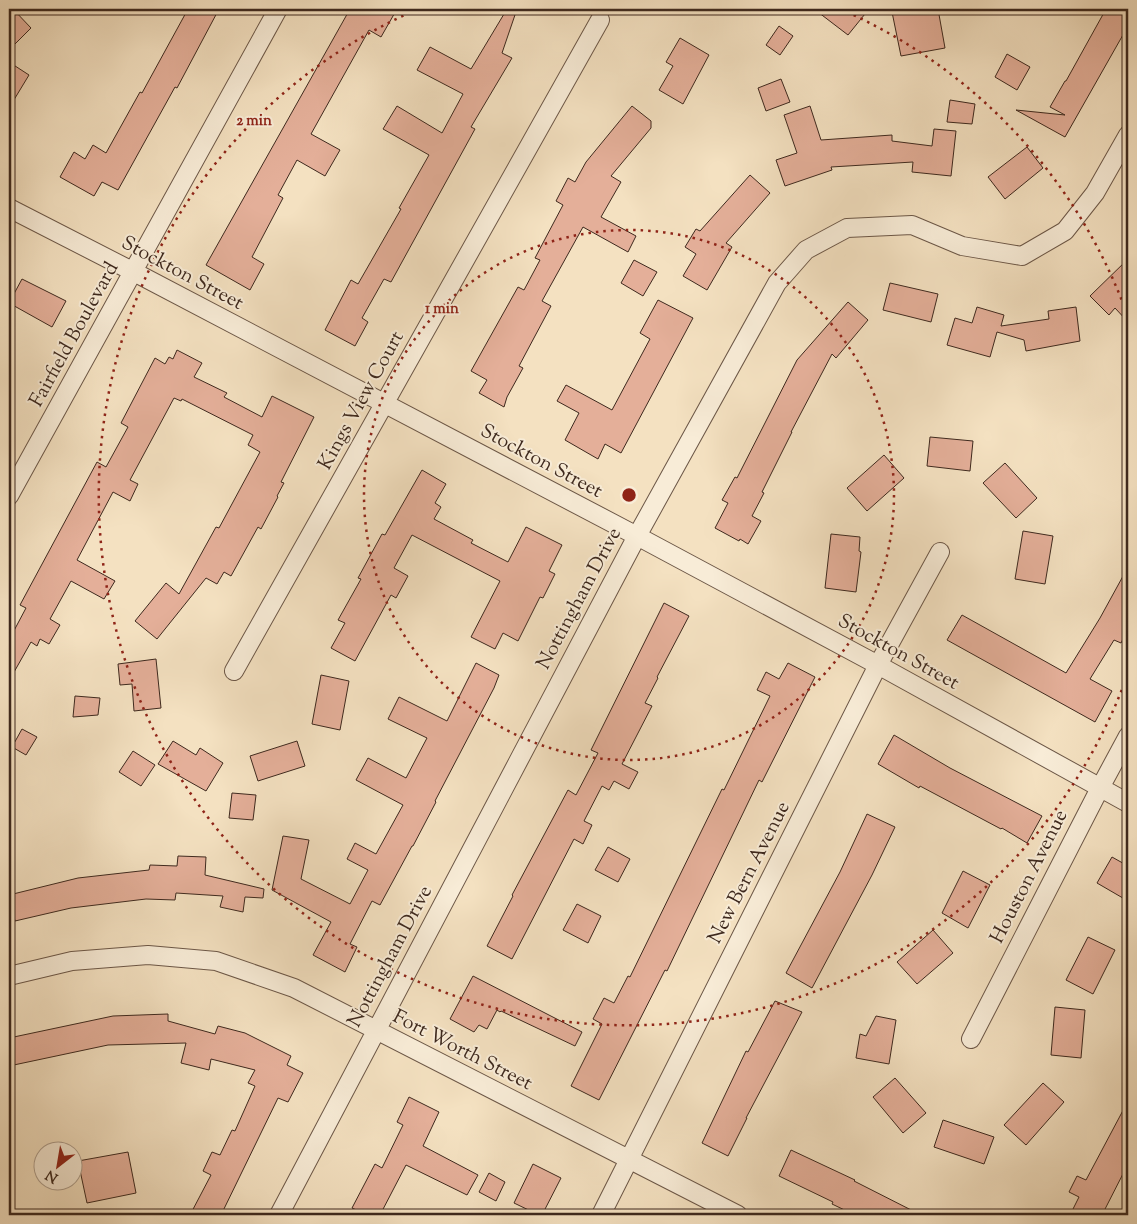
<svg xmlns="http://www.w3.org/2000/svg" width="1137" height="1224" font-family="'Sorts Mill Goudy',serif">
	<rect width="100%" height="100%" fill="#f4e1c1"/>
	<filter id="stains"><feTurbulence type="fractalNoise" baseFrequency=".004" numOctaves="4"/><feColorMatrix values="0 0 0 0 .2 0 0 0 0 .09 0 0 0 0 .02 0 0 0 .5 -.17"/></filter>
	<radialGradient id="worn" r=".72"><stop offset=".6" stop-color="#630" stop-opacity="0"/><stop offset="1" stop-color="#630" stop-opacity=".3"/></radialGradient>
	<!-- building -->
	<path fill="#e4af99" stroke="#3e291e" d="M 9,9 L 13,9 L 31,28 L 9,50 Z
		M 188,9 L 219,9 L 177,88 L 175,87 L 118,190 L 102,182 L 94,196 L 60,177 L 74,152 L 85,159 L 93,145 L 106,153 L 140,92 L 142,93 Z
		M 350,9 L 397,9 L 381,37 L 369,30 L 311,134 L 340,150 L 325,176 L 297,160 L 278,195 L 283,198 L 252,257 L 264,264 L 250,290 L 206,265 Z
		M 507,9 L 517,9 L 502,53 L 512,58 L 471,127 L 475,129 L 391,282 L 384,279 L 362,318 L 368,322 L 355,346 L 325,330 L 351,280 L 358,284 L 401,209 L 399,208 L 429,155 L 383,129 L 397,106 L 442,133 L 463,94 L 417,70 L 430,47 L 471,69 Z
		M 814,9 L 869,9 L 848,35 Z
		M 910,9 L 938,9 L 945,48 L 901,56 L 892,12 Z
		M 1106,9 L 1128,9 L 1128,26 L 1065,137 L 1016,110 L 1065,115 L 1050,107 L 1065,81 L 1066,81 Z
		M 779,26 L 793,36 L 780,55 L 766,45 Z
		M 680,38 L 709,55 L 683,104 L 659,90 L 673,66 L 666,62 Z
		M 1007,54 L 1030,67 L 1017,90 L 995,77 Z
		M 9,62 L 29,75 L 9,108 Z
		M 781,79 L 790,102 L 766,111 L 758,88 Z
		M 950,100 L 975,104 L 972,124 L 947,122 Z
		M 632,106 L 651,121 L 651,128 L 611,176 L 621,182 L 601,217 L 636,236 L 628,252 L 583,227 L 542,301 L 551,306 L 519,366 L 523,368 L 507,397 L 504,407 L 479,393 L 487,380 L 471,371 L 518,287 L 524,290 L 540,260 L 535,258 L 563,205 L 556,201 L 568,178 L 575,182 L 586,162 Z
		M 810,106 L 821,140 L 892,135 L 892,141 L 932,146 L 934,129 L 956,131 L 951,176 L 912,172 L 913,162 L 831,167 L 832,170 L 785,186 L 776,160 L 797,153 L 784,115 Z
		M 1027,147 L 1043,168 L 1005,199 L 988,177 Z
		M 750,175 L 770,193 L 726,243 L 732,247 L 707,290 L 683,276 L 696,254 L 685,247 L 696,229 L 700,231 Z
		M 1128,259 L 1128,322 L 1115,308 L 1109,315 L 1090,296 Z
		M 634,260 L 657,272 L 643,296 L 621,283 Z
		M 22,279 L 66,301 L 52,327 L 9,303 Z
		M 890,283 L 938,294 L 931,322 L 883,310 Z
		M 658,300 L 693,318 L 621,453 L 605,444 L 598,459 L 565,440 L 579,413 L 557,401 L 566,385 L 612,410 L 650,339 L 640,333 Z
		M 848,302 L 868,320 L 836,358 L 832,354 L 791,432 L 792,432 L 762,492 L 764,493 L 752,516 L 761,521 L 748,544 L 740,539 L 739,541 L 715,528 L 728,503 L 722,500 L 735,477 L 737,478 L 797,360 Z
		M 977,307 L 1004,315 L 1001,326 L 1049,319 L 1048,311 L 1076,307 L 1080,341 L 1026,351 L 1024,340 L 997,332 L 990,357 L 947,345 L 955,318 L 972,323 Z
		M 177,350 L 202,363 L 194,377 L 227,393 L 224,397 L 262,417 L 272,396 L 314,417 L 281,482 L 284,483 L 277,496 L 278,497 L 261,529 L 258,527 L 231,576 L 224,572 L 217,584 L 206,578 L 157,639 L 135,621 L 166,583 L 179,594 L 216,527 L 219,528 L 260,452 L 248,445 L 253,435 L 182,399 L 181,401 L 174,398 L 130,480 L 138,484 L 130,501 L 113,492 L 77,560 L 115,581 L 104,599 L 71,581 L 50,619 L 60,625 L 49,644 L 40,639 L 37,646 L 31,642 L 9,681 L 9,640 L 26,608 L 20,605 L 97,462 L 106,467 L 128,427 L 121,423 L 155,358 L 165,364 L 169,357 L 173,359 Z
		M 930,437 L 973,441 L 970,471 L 927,466 Z
		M 884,455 L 904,478 L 867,511 L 847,488 Z
		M 1005,463 L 1037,498 L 1016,518 L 983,483 Z
		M 422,470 L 446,484 L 435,503 L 441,507 L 434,519 L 473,540 L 471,543 L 508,562 L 526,527 L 562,545 L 549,571 L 555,574 L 543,598 L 540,597 L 518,641 L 503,633 L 495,649 L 471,637 L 500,581 L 412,535 L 394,568 L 408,576 L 396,598 L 391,595 L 355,661 L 331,648 L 345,623 L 338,620 L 361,579 L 358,578 L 382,534 L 385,535 Z
		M 1023,531 L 1053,536 L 1045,584 L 1015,579 Z
		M 831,534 L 860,537 L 859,551 L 861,552 L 856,592 L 825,588 Z
		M 1128,567 L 1128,629 L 1121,643 L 1114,640 L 1090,679 L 1112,691 L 1095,722 L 947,640 L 962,615 L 1066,673 L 1100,618 Z
		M 664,603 L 689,616 L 657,677 L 658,678 L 645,703 L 652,706 L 622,764 L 638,772 L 629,789 L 614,781 L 609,790 L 602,786 L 584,821 L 592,825 L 583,844 L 574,839 L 512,959 L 487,946 L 513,896 L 512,895 L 568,790 L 576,795 L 598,753 L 591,750 Z
		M 156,659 L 161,708 L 134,711 L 132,684 L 120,685 L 118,664 Z
		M 476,663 L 499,675 L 494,688 L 435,801 L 436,802 L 413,846 L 412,846 L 380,905 L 372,901 L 350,944 L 357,947 L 345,972 L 313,955 L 331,922 L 272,890 L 283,836 L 309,840 L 301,879 L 350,904 L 368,870 L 347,859 L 355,843 L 376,854 L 403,805 L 356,780 L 368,758 L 406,778 L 427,738 L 388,719 L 399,697 L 447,721 Z
		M 788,663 L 815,677 L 762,782 L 759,780 L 667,971 L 665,970 L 599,1100 L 571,1086 L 602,1024 L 593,1019 L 604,998 L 614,1003 L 628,976 L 630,977 L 722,789 L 724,790 L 770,696 L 757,690 L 766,672 L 779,679 Z
		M 321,675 L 349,681 L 340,730 L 312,724 Z
		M 75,696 L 100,698 L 98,715 L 73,717 Z
		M 22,729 L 37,737 L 26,755 L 12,747 Z
		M 894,735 L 950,768 L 1042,816 L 1027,843 L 1002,828 L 1001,829 L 920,786 L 919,788 L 878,764 Z
		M 173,741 L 196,755 L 200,748 L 223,763 L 206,791 L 158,764 Z
		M 297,741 L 305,766 L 258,781 L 250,756 Z
		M 133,751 L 155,765 L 141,786 L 119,772 Z
		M 232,793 L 256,795 L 253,820 L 229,818 Z
		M 867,814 L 895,827 L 872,875 L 812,988 L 786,973 L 840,872 Z
		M 608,847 L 630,859 L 618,882 L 595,870 Z
		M 178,856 L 206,857 L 205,875 L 264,889 L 263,898 L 245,897 L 243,912 L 220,907 L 223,896 L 176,893 L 175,900 L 146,899 L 71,908 L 15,921 L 9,895 L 78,878 L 149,870 L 150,865 L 177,866 Z
		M 1112,857 L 1128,866 L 1128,901 L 1097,883 Z
		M 963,871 L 990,885 L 968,928 L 942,913 Z
		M 577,904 L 601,916 L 588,943 L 563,930 Z
		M 933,930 L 953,953 L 917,984 L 897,962 Z
		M 1088,937 L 1115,950 L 1093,994 L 1066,980 Z
		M 473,976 L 582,1032 L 575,1046 L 501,1011 L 500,1012 L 497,1010 L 487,1029 L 479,1025 L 474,1032 L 450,1019 Z
		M 775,1001 L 802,1012 L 746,1118 L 747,1118 L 728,1156 L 702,1143 L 746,1051 L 748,1052 Z
		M 1055,1007 L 1085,1010 L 1081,1058 L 1051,1055 Z
		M 168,1014 L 168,1021 L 215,1034 L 218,1026 L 245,1033 L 291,1056 L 287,1065 L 303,1073 L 288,1102 L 278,1098 L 221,1215 L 190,1215 L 211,1175 L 203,1171 L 212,1152 L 220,1155 L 232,1130 L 235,1131 L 255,1086 L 248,1083 L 255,1070 L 211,1059 L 209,1070 L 181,1063 L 186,1043 L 108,1045 L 9,1066 L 9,1038 L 113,1016 Z
		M 876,1016 L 896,1020 L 889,1064 L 856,1058 L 860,1034 L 866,1036 Z
		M 895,1078 L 926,1113 L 903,1133 L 873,1097 Z
		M 1043,1083 L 1064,1102 L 1026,1145 L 1004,1125 Z
		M 409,1097 L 439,1112 L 423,1146 L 478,1175 L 467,1195 L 406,1165 L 380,1215 L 367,1215 L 352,1208 L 375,1164 L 382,1168 L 403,1125 L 397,1122 Z
		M 1128,1101 L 1128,1164 L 1102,1215 L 1070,1215 L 1079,1197 L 1069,1192 L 1077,1176 L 1086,1180 Z
		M 943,1120 L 994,1137 L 984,1164 L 934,1147 Z
		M 791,1150 L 855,1180 L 854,1181 L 921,1215 L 855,1215 L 832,1204 L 833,1202 L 779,1176 Z
		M 128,1152 L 136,1193 L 87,1203 L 78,1161 Z
		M 533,1164 L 561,1178 L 542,1215 L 539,1215 L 514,1203 Z
		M 489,1173 L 505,1182 L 496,1201 L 479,1192 Z"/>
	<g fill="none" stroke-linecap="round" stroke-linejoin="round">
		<defs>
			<path id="street" d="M 9,208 L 134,272 L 637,536 L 878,665 L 1128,803
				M 9,496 L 278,9
				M 234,671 L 600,20
				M 9,976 L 72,961 L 148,955 L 216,961 L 294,988 L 738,1215
				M 971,1039 L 1100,788 L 1128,736
				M 279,1215 L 637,536 L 777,283 L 806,250 L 847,228 L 912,225 L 962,246 L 1022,256 L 1065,231 L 1095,193 L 1128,135
				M 601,1215 L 878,665 L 940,552"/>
		</defs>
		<!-- street casing -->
		<use href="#street" stroke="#6c5747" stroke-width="20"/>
		<!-- street -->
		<use href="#street" stroke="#f8ecd7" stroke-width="18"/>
	</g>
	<!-- distance rings -->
	<g fill="none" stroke="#8f2418" stroke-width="2.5" stroke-dasharray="2.5 5">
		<circle cx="629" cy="495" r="265"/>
		<path d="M1127 676A530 530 0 1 1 418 9M840 9A530 530 0 0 1 1127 314"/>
	</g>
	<g text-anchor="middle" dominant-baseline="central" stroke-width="4" stroke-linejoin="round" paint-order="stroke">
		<!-- street labels -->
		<g font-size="20" fill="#3e291e" stroke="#f8ecd7">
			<text transform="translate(182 274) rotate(28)">Stockton Street</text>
			<text transform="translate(75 335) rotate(-61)">Fairfield Boulevard</text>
			<text transform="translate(362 401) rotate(-61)">Kings View Court</text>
			<text transform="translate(541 462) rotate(28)">Stockton Street</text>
			<text transform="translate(580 599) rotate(-62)">Nottingham Drive</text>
			<text transform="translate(898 653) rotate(29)">Stockton Street</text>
			<text transform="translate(750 873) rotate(-63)">New Bern Avenue</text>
			<text transform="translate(1030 877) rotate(-63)">Houston Avenue</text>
			<text transform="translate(391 957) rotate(-62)">Nottingham Drive</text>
			<text transform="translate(462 1051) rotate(27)">Fort Worth Street</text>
		</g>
	</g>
	<circle cx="629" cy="495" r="8" fill="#8f2418" stroke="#f8ecd7" stroke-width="2.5"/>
	<g font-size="15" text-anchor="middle" font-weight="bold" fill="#8f2418" stroke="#f8ecd7" stroke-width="4" stroke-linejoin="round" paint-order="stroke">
		<text x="254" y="125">2 min</text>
		<text x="442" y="313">1 min</text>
	</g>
	<!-- margin -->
	<rect width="1137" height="1224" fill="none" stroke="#f4e1c1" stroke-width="30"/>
	<rect x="10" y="10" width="1117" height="1204" fill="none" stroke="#3e291e" stroke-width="2.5"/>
	<rect x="15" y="15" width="1107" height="1194" fill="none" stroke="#3e291e"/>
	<!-- north arrow -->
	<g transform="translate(58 1166) rotate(211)"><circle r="24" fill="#f8ecd7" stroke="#ae9e8d"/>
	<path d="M0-4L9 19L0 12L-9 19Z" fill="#8f2418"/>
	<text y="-8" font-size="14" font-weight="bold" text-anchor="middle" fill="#3e291e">N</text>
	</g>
	<rect width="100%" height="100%" filter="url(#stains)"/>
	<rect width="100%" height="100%" fill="url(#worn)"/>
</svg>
